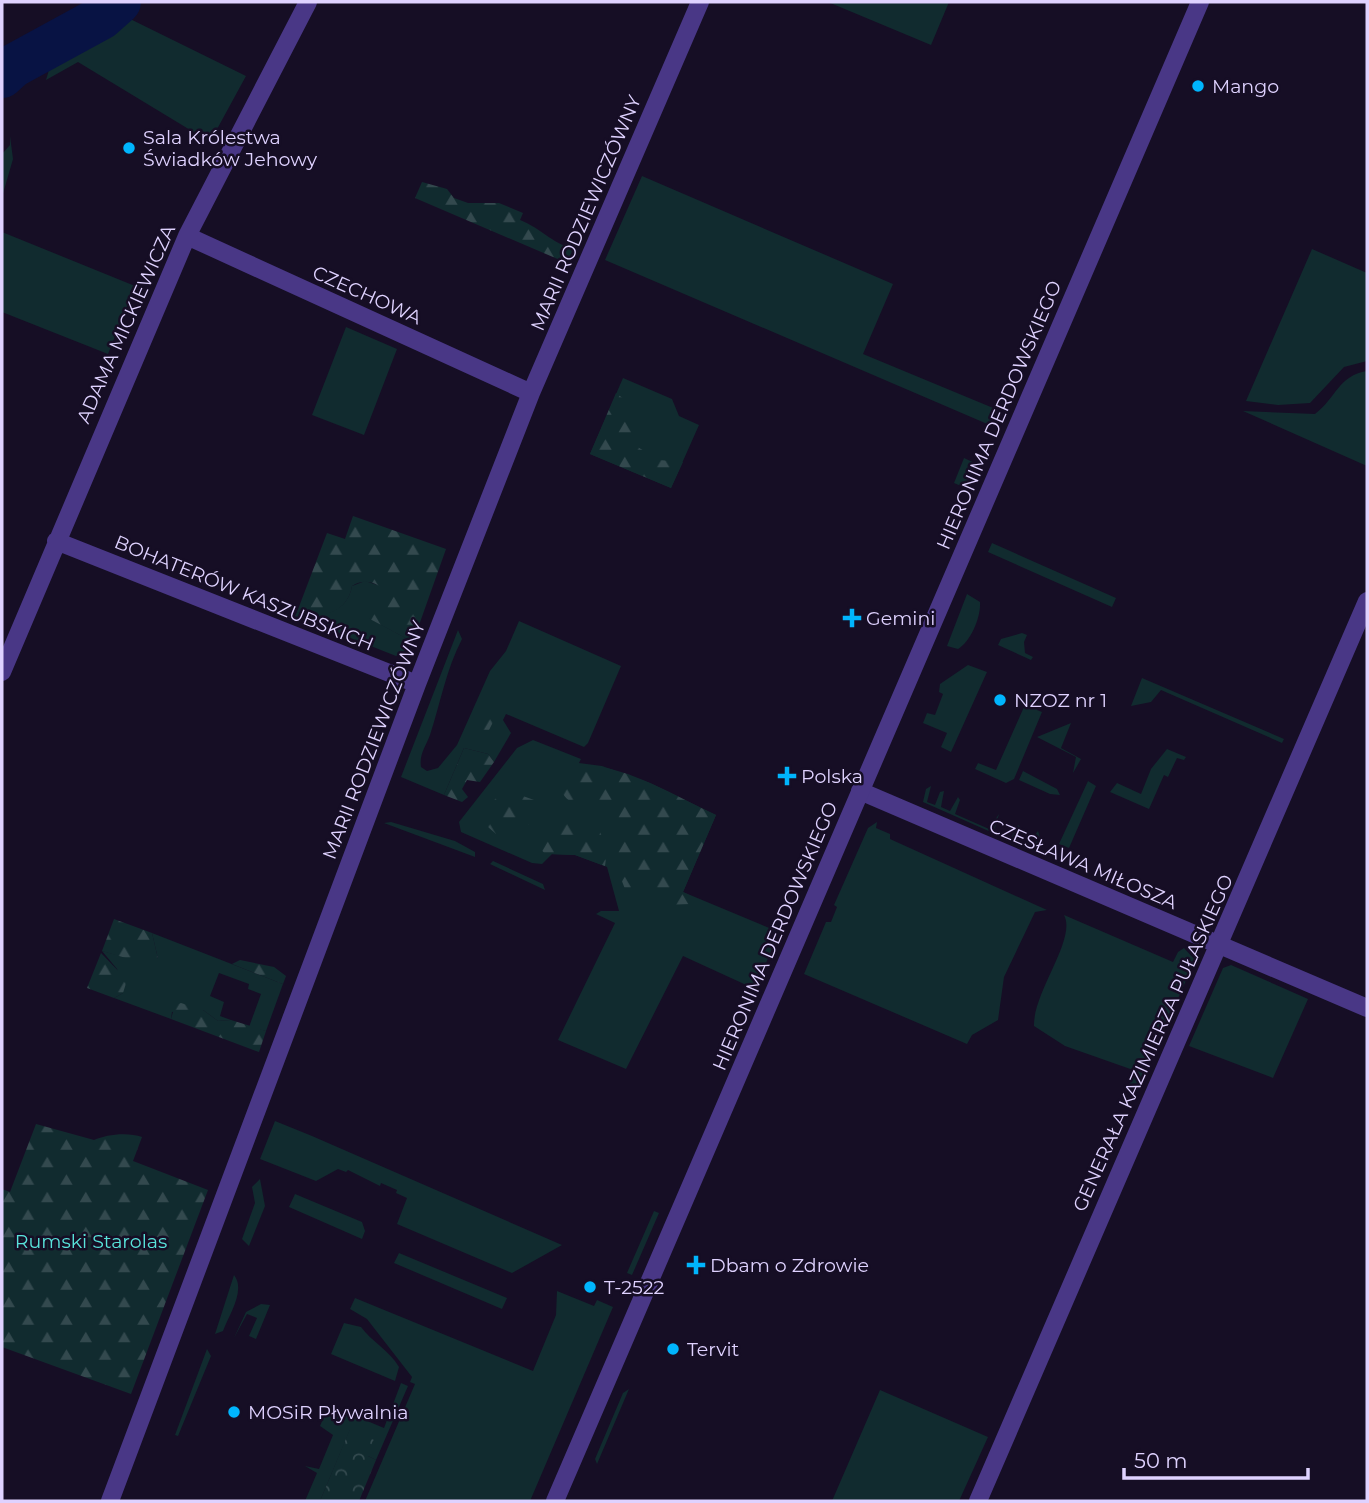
<svg xmlns="http://www.w3.org/2000/svg" width="1369" height="1503" font-family="Montserrat,sans-serif">
	<defs>
		<pattern id="forest-firs" width="22" height="20" patternUnits="userSpaceOnUse" patternTransform="scale(1.75)"><rect width="22" height="20" fill="#112b2f"/><path d="M5 1l3.5 6h-7zM16 11l3.5 6h-7z" fill="#33494e"/></pattern>
		<pattern id="park-crowns" width="20" height="18" patternUnits="userSpaceOnUse" patternTransform="scale(1.75)"><rect width="20" height="18" fill="#112b2f"/><path d="M2 6a3 3 0 1 1 6 0M12 15a3 3 0 1 1 6 0" fill="none" stroke="#33494e"/></pattern>
		<pattern id="water-rules" width="6" height="5" patternUnits="userSpaceOnUse" patternTransform="scale(1.75)"><rect width="6" height="5" fill="#081344"/><path d="M0 2.5h6" fill="none" stroke="#2c3460"/></pattern>
	</defs>
	<rect width="100%" height="100%" fill="#160e25"/>
	<!-- green -->
	<path fill="#112b2f" d="M 89,2 L 109,2 L 39,45 L 36,41 L 41,33 Z
		M 828,2 L 949,2 L 931,45 Z
		M 118,13 L 246,76 L 210,142 L 78,62 L 46,80 L 49,70 L 46,55 L 80,39 Z
		M 31,63 L 32,72 L 13,83 L 2,97 C 2,79 16,71 31,63 Z
		M 10,136 L 13,159 L 2,197 L 2,154 L 10,145 Z
		M 642,176 L 893,284 L 863,354 L 998,410 L 992,426 L 605,260 Z
		M 2,232 L 135,286 L 108,354 L 2,312 Z
		M 1312,249 L 1367,273 L 1367,361 L 1344,367 L 1310,403 L 1278,405 L 1246,401 Z
		M 346,327 L 397,349 L 364,435 L 312,415 Z
		M 1367,371 L 1367,466 L 1243,411 L 1315,414 C 1337,397 1338,376 1367,371 Z
		M 623,378 L 672,399 L 679,416 L 699,425 L 671,488 L 590,454 Z
		M 964,458 L 979,465 L 968,489 L 954,483 Z
		M 992,543 L 1116,598 L 1112,607 L 988,552 Z
		M 365,581 L 381,586 L 387,592 L 369,618 L 413,642 L 410,649 L 396,656 L 295,616 L 297,612 C 320,618 347,614 352,586 Z
		M 967,594 L 980,602 C 981,617 971,641 958,649 L 947,646 Z
		M 519,621 L 621,666 L 588,743 L 584,747 L 506,714 L 503,720 L 511,733 L 494,762 L 488,754 L 464,748 L 444,795 L 401,777 L 458,630 L 462,639 C 446,670 441,701 430,735 C 426,746 419,754 421,767 L 427,771 L 438,768 L 457,745 L 490,671 L 506,651 Z
		M 1022,633 L 1027,635 L 1024,642 L 1025,653 L 1033,657 L 1031,660 L 998,645 L 1001,639 Z
		M 968,665 L 987,672 L 951,752 L 941,747 L 947,733 L 923,723 L 927,713 L 935,715 L 943,694 L 939,692 L 940,684 Z
		M 1142,678 L 1284,739 L 1282,743 L 1161,690 L 1151,702 L 1131,706 Z
		M 1028,698 L 1040,703 L 1037,710 L 1042,712 L 1014,779 L 1006,783 L 975,769 L 978,763 L 996,770 Z
		M 1071,723 L 1061,748 L 1081,759 L 1073,773 L 1076,757 L 1037,737 Z
		M 533,740 L 581,759 L 579,763 L 602,766 L 650,783 L 716,815 L 683,892 L 779,932 L 755,989 L 683,956 L 626,1069 L 558,1040 L 615,923 L 596,914 L 601,911 L 619,911 L 607,867 L 575,855 L 552,854 L 542,864 L 532,863 L 461,832 L 459,822 L 517,748 Z
		M 1167,749 L 1186,757 L 1184,760 L 1177,758 L 1168,777 L 1164,775 L 1149,809 L 1110,792 L 1117,783 L 1141,794 L 1151,769 Z
		M 1023,771 L 1057,789 L 1060,795 L 1050,794 L 1019,780 Z
		M 1088,781 L 1096,786 L 1069,848 L 1059,844 Z
		M 931,786 L 927,802 L 935,805 L 940,792 L 944,791 L 941,807 L 950,811 L 958,797 L 960,800 L 955,814 L 989,829 L 999,814 L 994,831 L 1011,838 L 1018,825 L 1022,829 L 1018,841 L 1027,845 L 1038,831 L 1040,838 L 1034,851 L 923,802 L 926,789 Z
		M 391,822 L 455,841 L 475,852 L 475,857 L 384,823 Z
		M 877,822 L 876,828 L 890,834 L 890,839 L 1047,910 L 1035,912 L 1004,977 L 998,1020 L 972,1035 L 967,1044 L 804,974 L 826,922 L 831,922 L 837,907 L 834,905 L 868,828 Z
		M 493,861 L 543,884 L 545,890 L 490,864 Z
		M 1064,915 L 1173,962 L 1178,952 L 1184,948 L 1195,960 L 1137,1092 L 1127,1089 L 1136,1071 L 1065,1046 L 1034,1026 C 1033,992 1077,939 1064,915 Z
		M 152,933 L 283,984 L 266,1031 L 249,1027 L 261,994 L 248,989 L 249,984 L 219,973 L 210,996 L 224,1002 L 220,1016 L 231,1020 L 218,1021 L 203,1010 L 172,1012 L 171,1019 L 114,998 L 123,993 L 117,969 L 102,951 L 133,959 L 158,959 Z
		M 1231,965 L 1308,999 L 1273,1078 L 1189,1046 L 1223,968 Z
		M 275,1121 L 312,1136 L 562,1245 L 512,1273 L 397,1224 L 407,1198 L 396,1193 L 397,1190 L 381,1183 L 380,1186 L 348,1170 L 346,1172 L 338,1169 L 316,1181 L 260,1159 Z
		M 260,1179 L 265,1206 L 249,1246 L 242,1239 L 255,1203 L 252,1187 Z
		M 295,1194 L 362,1222 L 365,1231 L 362,1239 L 289,1207 Z
		M 654,1211 L 659,1213 L 632,1275 L 627,1273 Z
		M 399,1253 L 507,1298 L 502,1309 L 394,1263 Z
		M 234,1275 C 246,1290 229,1315 223,1331 L 215,1334 Z
		M 557,1291 L 594,1306 L 597,1300 L 613,1307 L 530,1501 L 365,1501 L 415,1384 L 410,1382 L 412,1377 L 367,1319 L 350,1309 L 355,1298 L 533,1371 L 556,1315 Z
		M 261,1304 L 270,1305 L 256,1339 L 249,1336 L 257,1318 L 247,1314 L 234,1338 L 246,1312 Z
		M 344,1323 L 361,1327 C 371,1341 390,1351 399,1367 L 395,1381 L 331,1354 Z
		M 207,1349 L 211,1356 L 178,1436 L 175,1435 Z
		M 401,1383 L 408,1386 L 376,1460 L 368,1456 L 350,1430 L 320,1501 L 305,1501 L 317,1473 L 305,1466 L 319,1469 L 333,1435 L 320,1426 L 329,1405 L 384,1428 Z
		M 629,1389 L 597,1464 L 595,1459 L 623,1393 Z
		M 880,1390 L 988,1437 L 959,1501 L 832,1501 Z"/>
	<!-- forest -->
	<path fill="url(#forest-firs)" d="M 10,48 L 22,53 L 2,68 L 2,53 Z
		M 422,182 L 447,189 L 454,198 L 468,203 L 499,203 L 523,213 L 520,220 C 542,229 550,242 573,249 L 567,263 L 415,198 Z
		M 616,393 L 633,406 L 636,446 L 659,460 L 683,462 L 671,488 L 590,454 Z
		M 353,516 L 446,549 L 413,642 L 368,618 L 386,592 C 377,582 364,578 352,586 C 347,614 321,619 297,612 L 327,533 L 345,539 Z
		M 482,706 L 492,714 L 493,722 L 486,736 L 469,736 Z
		M 464,748 L 488,754 L 494,762 L 480,782 L 467,780 L 462,789 L 468,797 L 462,802 L 444,795 Z
		M 585,765 C 632,768 674,796 716,815 L 683,892 L 691,896 L 690,904 L 669,905 C 663,902 660,896 655,893 C 646,889 638,895 625,889 L 613,858 L 613,839 L 622,829 L 600,809 L 598,802 C 576,804 566,807 558,782 L 562,773 Z
		M 509,791 L 534,800 L 538,818 C 529,828 517,824 508,835 L 496,834 L 488,827 L 485,810 L 499,795 Z
		M 575,818 L 593,821 C 603,834 608,849 605,866 L 575,855 L 545,854 L 540,848 L 539,836 L 549,832 L 553,824 Z
		M 114,919 L 152,933 L 158,959 L 143,963 L 102,951 Z
		M 101,953 L 127,980 L 123,993 L 114,998 L 87,988 Z
		M 240,960 L 274,967 L 286,976 L 283,984 L 232,964 Z
		M 181,1003 L 203,1010 L 218,1021 L 231,1020 L 266,1031 L 259,1052 L 171,1019 L 175,1005 Z
		M 36,1124 L 94,1140 C 107,1134 128,1132 142,1137 L 133,1161 L 208,1190 L 131,1394 L 2,1347 L 2,1189 L 10,1192 Z"/>
	<!-- park -->
	<path fill="url(#park-crowns)" d="M 350,1429 L 374,1440 L 368,1456 L 376,1460 L 359,1501 L 320,1501 Z"/>
	<!-- water -->
	<path fill="url(#water-rules)" d="M 109,2 L 128,2 L 98,28 L 46,55 L 39,45 Z
		M 24,52 L 31,63 L 15,72 L 2,88 L 2,68 Z"/>
	<g fill="none" stroke-linecap="round" stroke-linejoin="round">
		<!-- river -->
		<path stroke="#081344" stroke-width="44" d="M 2,76 L 13,66 L 101,18 L 119,2"/>
		<!-- minor -->
		<path stroke="#493786" stroke-width="18" d="M 187,236 L 531,393
			M 56,541 L 417,684
			M 2,672 L 187,236 L 308,2
			M 860,791 L 1367,1008
			M 110,1501 L 417,684 L 531,393 L 700,2
			M 978,1501 L 1367,601"/>
		<!-- tertiary -->
		<path stroke="#493786" stroke-width="18" d="M 555,1501 L 1200,2"/>
	</g>
	<!-- markers -->
	<g fill="#00b5fd" stroke="#160e25" stroke-width="2.5">
		<circle cx="1198" cy="86" r="7"/>
		<circle cx="129" cy="148" r="7"/>
		<path d="M848.5 607.5h7v7h7v7h-7v7h-7v-7h-7v-7h7z"/>
		<circle cx="1000" cy="700" r="7"/>
		<path d="M783.5 765.5h7v7h7v7h-7v7h-7v-7h-7v-7h7z"/>
		<path d="M692.5 1254.5h7v7h7v7h-7v7h-7v-7h-7v-7h7z"/>
		<circle cx="590" cy="1287" r="7"/>
		<circle cx="673" cy="1349" r="7"/>
		<circle cx="234" cy="1412" r="7"/>
	</g>
	<g text-anchor="middle" dominant-baseline="central" stroke-width="5" stroke-linejoin="round" paint-order="stroke">
		<!-- poi labels -->
		<g font-size="19" fill="#dfd2ff" stroke="#160e25" text-anchor="start">
			<text x="1212" y="86">Mango</text>
			<text x="143" y="137">Sala Królestwa<tspan x="143" dy="22">Świadków Jehowy</tspan></text>
			<text x="866" y="618">Gemini</text>
			<text x="1014" y="700">NZOZ nr 1</text>
			<text x="801" y="776">Polska</text>
			<text x="710" y="1265">Dbam o Zdrowie</text>
			<text x="604" y="1287">T-2522</text>
			<text x="687" y="1349">Tervit</text>
			<text x="248" y="1412">MOSiR Pływalnia</text>
		</g>
		<!-- street labels -->
		<g font-size="19" fill="#dfd2ff" stroke="#160e25">
			<text transform="translate(586 213) rotate(-67)">MARII RODZIEWICZÓWNY</text>
			<text transform="translate(367 295) rotate(24)">CZECHOWA</text>
			<text transform="translate(126 324) rotate(-66)">ADAMA MICKIEWICZA</text>
			<text transform="translate(999 415) rotate(-67)">HIERONIMA DERDOWSKIEGO</text>
			<text transform="translate(244 593) rotate(22)">BOHATERÓW KASZUBSKICH</text>
			<text transform="translate(374 740) rotate(-69)">MARII RODZIEWICZÓWNY</text>
			<text transform="translate(1083 864) rotate(23)">CZESŁAWA MIŁOSZA</text>
			<text transform="translate(775 936) rotate(-67)">HIERONIMA DERDOWSKIEGO</text>
			<text transform="translate(1153 1043) rotate(-66)">GENERAŁA KAZIMIERZA PUŁASKIEGO</text>
		</g>
		<!-- park labels -->
		<g font-size="19" fill="#59e3db" stroke="#160e25">
			<text x="91" y="1241">Rumski Starolas</text>
		</g>
	</g>
	<!-- border -->
	<rect width="1369" height="1503" fill="none" stroke="#dfd2ff" stroke-width="7"/>
	<!-- scale -->
	<path d="M1124 1468v10h184v-10" fill="none" stroke="#dfd2ff" stroke-width="3.5"/>
	<text x="1134" y="1468" font-size="21" fill="#dfd2ff" stroke="#160e25" stroke-width="5" paint-order="stroke">50 m</text>
</svg>
